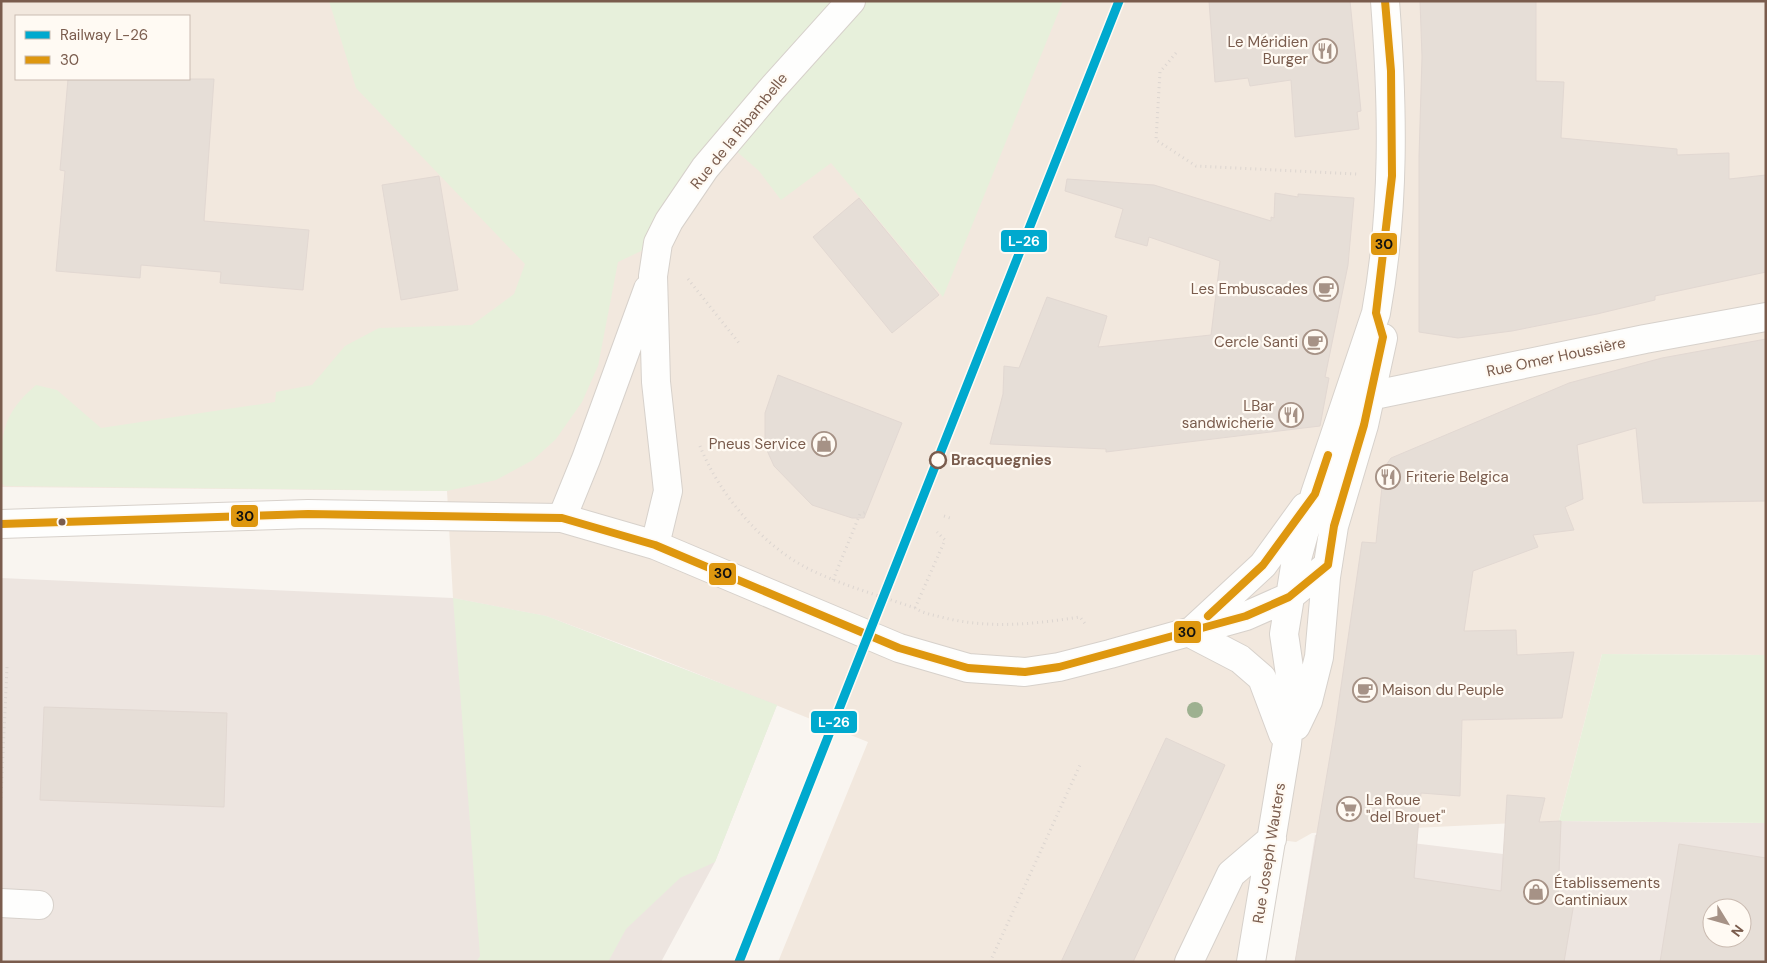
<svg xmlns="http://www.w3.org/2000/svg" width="1767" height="963" font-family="'DM Sans',sans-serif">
	<rect width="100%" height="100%" fill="#f9f5f0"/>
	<!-- residential -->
	<path fill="#f2e8de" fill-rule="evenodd" d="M 1,1 L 1766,1 L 1766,655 L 1602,654 L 1559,821 L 1312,833 L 1296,842 L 1272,839 L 1251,962 L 778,962 L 868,742 L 648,654 L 546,616 L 453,598 L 447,491 L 1,487 ZM 16,16 L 189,16 L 189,79 L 16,79 Z"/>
	<!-- industrial -->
	<path fill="#ede5e0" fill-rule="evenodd" d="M 1,578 L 453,598 L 546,616 L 777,705 L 715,862 L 661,962 L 1,962 Z
		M 1559,821 L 1766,823 L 1766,962 L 1295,962 L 1315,835 L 1404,842 L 1503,854 L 1503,860 L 1536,862 ZM 1712,908 L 1742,908 L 1742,938 L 1712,938 Z"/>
	<!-- green -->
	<path fill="#e7f0db" d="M 329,1 L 1063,1 L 943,297 L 831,163 L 781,200 L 759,171 L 726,142 L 658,243 L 618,262 L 598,366 L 582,402 L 556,439 L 533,460 L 496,480 L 447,491 L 5,486 L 1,483 C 1,436 0,416 36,385 L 57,390 L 101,428 L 275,402 L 276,392 L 312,385 L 345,346 L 379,328 L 472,325 L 514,294 L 525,264 L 356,88 Z
		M 453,598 L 546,616 L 777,705 L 715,862 L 680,878 L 626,929 L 608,962 L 476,962 L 480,956 Z
		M 1602,654 L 1766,655 L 1766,823 L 1559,821 Z"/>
	<!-- building -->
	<path fill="#e6ded7" stroke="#e2d8d2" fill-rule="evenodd" d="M 1209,1 L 1350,1 L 1361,111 L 1357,112 L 1359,129 L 1295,137 L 1291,80 L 1250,86 L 1248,78 L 1215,82 Z
		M 1420,1 L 1536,1 L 1536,81 L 1564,82 L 1561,138 L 1677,149 L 1677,155 L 1729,153 L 1729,179 L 1766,175 L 1766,272 L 1655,296 L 1655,300 L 1597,314 L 1512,331 L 1458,338 L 1419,332 L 1419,157 L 1422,57 Z
		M 68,79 L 214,79 L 204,221 L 309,230 L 303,290 L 220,283 L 221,272 L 141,265 L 140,278 L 56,271 L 65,171 L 60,170 Z
		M 439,176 L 458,290 L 401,300 L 382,185 Z
		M 1067,179 L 1154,185 L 1271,221 L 1271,217 L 1274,218 L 1275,193 L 1298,197 L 1298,194 L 1354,198 L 1348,265 L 1325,377 L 1329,378 L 1320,426 L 1106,452 L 1106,449 L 990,444 L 1003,394 L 1004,366 L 1019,368 L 1047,297 L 1107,316 L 1098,347 L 1211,335 L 1220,261 L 1149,237 L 1147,246 L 1115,237 L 1123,209 L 1065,191 Z
		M 859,198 L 939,295 L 892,333 L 813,237 Z
		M 1766,339 L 1766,501 L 1643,503 L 1636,428 L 1577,445 L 1583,499 L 1565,507 L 1574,530 L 1533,535 L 1538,547 L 1473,571 L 1464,631 L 1516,630 L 1517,655 L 1574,652 L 1562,718 L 1462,720 L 1460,796 L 1421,793 L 1414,878 L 1501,891 L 1507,795 L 1545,798 L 1539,822 L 1561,821 L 1558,900 L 1574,903 L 1564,962 L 1295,962 L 1336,721 L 1362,542 L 1376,543 L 1384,468 L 1391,458 L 1569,383 L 1662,358 Z
		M 778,375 L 902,423 L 864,518 L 852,518 L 812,505 L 774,466 L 765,446 L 765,413 Z
		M 44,707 L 227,713 L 224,807 L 40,800 Z
		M 1166,738 L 1225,765 L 1201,818 L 1133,962 L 1061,962 Z
		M 1679,844 L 1766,858 L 1766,962 L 1660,962 ZM 1712,908 L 1742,908 L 1742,938 L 1712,938 Z"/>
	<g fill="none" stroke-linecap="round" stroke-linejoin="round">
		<defs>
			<path id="minor" d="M 1355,399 L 1645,339 L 1766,317
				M 562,518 L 586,459 L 648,289
				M 1,524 L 308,514 L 562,518 L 655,545 L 899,648 L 968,668 L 1025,672 L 1059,667 L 1110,654 L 1246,616 L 1289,597 L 1328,565
				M 655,545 L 668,491 L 656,382 L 653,276 L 658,243 L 669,221 L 705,168 L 771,90 L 851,1
				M 1195,628 L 1263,565 L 1305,507
				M 1190,633 L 1240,659 L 1262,678 L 1283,734
				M 1296,726 L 1308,701 L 1319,657 L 1326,577 L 1334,526 L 1364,425 L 1383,338
				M 1,903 L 39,905
				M 1189,962 L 1231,874 L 1272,839
				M 1251,962 L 1287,744 L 1292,688 L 1284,634 L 1295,566 L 1315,494 L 1376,313 C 1395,208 1393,107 1385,1"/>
		</defs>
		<!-- minor casing -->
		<use href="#minor" stroke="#d7d1cb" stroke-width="30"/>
		<!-- path -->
		<path stroke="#dcd5d0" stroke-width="3" stroke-dasharray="1 4" stroke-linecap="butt" d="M 1176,53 L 1160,72 L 1156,140 L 1196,166 L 1357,174
			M 688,279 L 739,343
			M 700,446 C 718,492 760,543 805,567 C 840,585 878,595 915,608 C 924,614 934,615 945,618 C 990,629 1035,624 1080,617 L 1086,625
			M 944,516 L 950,518
			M 833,580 L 860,514 L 867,512
			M 915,608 L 945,540 L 937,532
			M 1,798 L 7,667
			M 990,962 L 1080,765"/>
		<!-- minor -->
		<use href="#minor" stroke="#fefefd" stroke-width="28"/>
		<defs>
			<path id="bus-1" d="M 1,524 L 308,514 L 562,518 L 655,545 L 899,648 L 968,668 L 1025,672 L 1059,667 L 1246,616 L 1289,597 L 1328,565 L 1334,526 L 1364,425 L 1383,337 L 1376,313 L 1392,176 L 1391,71 L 1385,1
				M 1208,616 L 1263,565 L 1315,494 L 1328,455"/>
		</defs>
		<!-- bus-1 casing -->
		<use href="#bus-1" stroke="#fffaf3" stroke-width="11"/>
		<!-- bus-1 -->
		<use href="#bus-1" stroke="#de970f" stroke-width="8"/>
		<defs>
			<path id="rail-1" d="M 739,962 L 1119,1"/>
		</defs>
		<!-- rail-1 casing -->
		<use href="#rail-1" stroke="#fffaf3" stroke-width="12"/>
		<!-- rail-1 -->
		<use href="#rail-1" stroke="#00a9ce" stroke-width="9"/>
	</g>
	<!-- trees -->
	<circle fill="#9eb190" cx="1195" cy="710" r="8"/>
	<!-- icons -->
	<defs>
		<symbol id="restaurant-ring" viewBox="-11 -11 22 22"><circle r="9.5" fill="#fffaf3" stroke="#a69286" stroke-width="1.5"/><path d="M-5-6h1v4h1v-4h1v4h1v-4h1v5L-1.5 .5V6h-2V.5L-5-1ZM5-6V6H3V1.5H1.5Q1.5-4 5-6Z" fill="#a69286"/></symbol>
		<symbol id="cafe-ring" viewBox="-11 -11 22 22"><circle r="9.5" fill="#fffaf3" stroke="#a69286" stroke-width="1.5"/><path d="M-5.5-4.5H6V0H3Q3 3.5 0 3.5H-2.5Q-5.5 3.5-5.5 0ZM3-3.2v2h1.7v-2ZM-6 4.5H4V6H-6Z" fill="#a69286"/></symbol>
		<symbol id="shop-ring" viewBox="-11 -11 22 22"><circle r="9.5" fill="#fffaf3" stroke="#a69286" stroke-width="1.5"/><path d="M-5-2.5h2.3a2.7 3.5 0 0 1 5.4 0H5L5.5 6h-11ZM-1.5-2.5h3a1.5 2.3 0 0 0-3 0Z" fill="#a69286"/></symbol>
		<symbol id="supermarket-ring" viewBox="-11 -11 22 22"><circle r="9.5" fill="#fffaf3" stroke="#a69286" stroke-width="1.5"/><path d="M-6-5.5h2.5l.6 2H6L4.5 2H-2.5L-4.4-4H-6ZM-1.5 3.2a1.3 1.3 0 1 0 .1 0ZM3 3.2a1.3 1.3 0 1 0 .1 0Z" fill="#a69286"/></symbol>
	</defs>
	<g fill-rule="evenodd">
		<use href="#restaurant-ring" x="1311" y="37" width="28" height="28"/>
		<use href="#cafe-ring" x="1312" y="275" width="28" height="28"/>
		<use href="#cafe-ring" x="1301" y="328" width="28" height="28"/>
		<use href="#restaurant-ring" x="1277" y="401" width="28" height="28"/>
		<use href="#shop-ring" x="810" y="430" width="28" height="28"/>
		<use href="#restaurant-ring" x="1374" y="463" width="28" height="28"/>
		<use href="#cafe-ring" x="1351" y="676" width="28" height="28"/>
		<use href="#supermarket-ring" x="1335" y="795" width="28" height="28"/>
		<use href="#shop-ring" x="1522" y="878" width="28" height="28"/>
	</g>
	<!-- markers -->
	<circle fill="#fffaf3" stroke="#7a5c4d" stroke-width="2.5" cx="938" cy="460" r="8"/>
	<circle fill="#7a5c4d" stroke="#fffaf3" stroke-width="2" cx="62" cy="522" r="4.5"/>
	<g text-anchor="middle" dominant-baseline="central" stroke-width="4.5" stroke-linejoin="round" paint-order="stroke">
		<!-- poi labels -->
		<g font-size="15" fill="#7a5c4d" stroke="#fffaf3" text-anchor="end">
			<text x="1308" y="42">Le Méridien<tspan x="1308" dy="17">Burger</tspan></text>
			<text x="1308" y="289">Les Embuscades</text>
			<text x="1298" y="342">Cercle Santi</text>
			<text x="1274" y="406">LBar<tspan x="1274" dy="17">sandwicherie</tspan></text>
			<text x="806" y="444">Pneus Service</text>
			<text x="1406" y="477" text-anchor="start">Friterie Belgica</text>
			<text x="1382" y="690" text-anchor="start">Maison du Peuple</text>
			<text x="1366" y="800" text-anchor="start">La Roue<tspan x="1366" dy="17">"del Brouet"</tspan></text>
			<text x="1554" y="883" text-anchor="start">Établissements<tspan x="1554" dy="17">Cantiniaux</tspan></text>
		</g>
		<!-- street labels -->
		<g font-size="15" fill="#7a5c4d" stroke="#fffaf3">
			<text transform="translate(739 131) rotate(-51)">Rue de la Ribambelle</text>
			<text transform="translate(1556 357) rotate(-12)">Rue Omer Houssière</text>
			<text transform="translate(1269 853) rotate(-81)">Rue Joseph Wauters</text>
		</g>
		<!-- stop labels -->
		<g font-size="15" font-weight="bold" fill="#7a5c4d" stroke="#fffaf3" text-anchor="start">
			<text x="951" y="460">Bracquegnies</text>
		</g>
	</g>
	<g stroke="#fffaf3" stroke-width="2">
		<rect x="1000" y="229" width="48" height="24" rx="5" fill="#00a9ce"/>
		<rect x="1370" y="232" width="28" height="24" rx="5" fill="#de970f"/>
		<rect x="230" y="504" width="29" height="24" rx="5" fill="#de970f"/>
		<rect x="708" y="562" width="29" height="24" rx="5" fill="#de970f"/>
		<rect x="1173" y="620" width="29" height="24" rx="5" fill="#de970f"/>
		<rect x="810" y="710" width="48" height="24" rx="5" fill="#00a9ce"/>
	</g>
	<g font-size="14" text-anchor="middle" font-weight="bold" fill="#fff">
		<text x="1024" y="246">L-26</text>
		<text x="834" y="727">L-26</text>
	</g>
	<g font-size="14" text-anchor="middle" font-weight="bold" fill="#111">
		<text x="1384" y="249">30</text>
		<text x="245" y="521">30</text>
		<text x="723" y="578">30</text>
		<text x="1187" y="637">30</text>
	</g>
	<!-- border -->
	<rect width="1767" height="963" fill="none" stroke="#7a5c4d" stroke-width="5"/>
	<!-- legend -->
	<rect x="15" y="15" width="175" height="65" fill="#fffaf3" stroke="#cabbb1"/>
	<rect x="25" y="31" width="25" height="8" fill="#00a9ce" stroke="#cabbb1"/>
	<text x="60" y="40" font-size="15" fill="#7a5c4d">Railway L-26</text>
	<rect x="25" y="56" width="25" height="8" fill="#de970f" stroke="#cabbb1"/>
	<text x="60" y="65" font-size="15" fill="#7a5c4d">30</text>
	<!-- north arrow -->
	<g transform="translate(1727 923) rotate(127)"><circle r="24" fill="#fffaf3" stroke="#cabbb1"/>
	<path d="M0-4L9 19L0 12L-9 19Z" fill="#a69286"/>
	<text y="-8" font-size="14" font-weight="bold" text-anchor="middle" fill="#7a5c4d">N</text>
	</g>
</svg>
